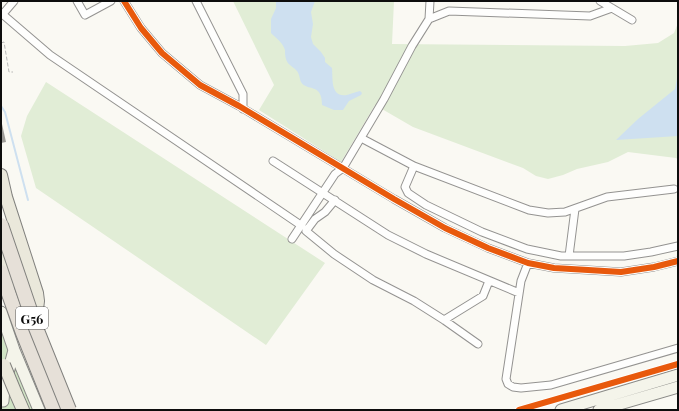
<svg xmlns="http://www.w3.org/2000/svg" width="679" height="411" font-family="'Playfair Display',serif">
	<rect width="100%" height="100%" fill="#faf9f3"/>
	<!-- green -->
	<path fill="#e1edd6" d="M 233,1 L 394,1 L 392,44 L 625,46 L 658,43 L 674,33 L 678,23 L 678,160 L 676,158 L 628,152 L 608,162 L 577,169 L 563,175 L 548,179 L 536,176 L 523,168 L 413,127 L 375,105 L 341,162 L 259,110 L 274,85 Z
		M 46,82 L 325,263 L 266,345 L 36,188 L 21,136 L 27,116 Z"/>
	<!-- forest -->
	<path fill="#d1e4c5" d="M 1,330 L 34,410 L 1,410 Z"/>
	<!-- water -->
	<path fill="#cee0f0" d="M 276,1 L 315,1 L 311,12 L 313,24 L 311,37 L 313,44 L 321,52 L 325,58 L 325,62 L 332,68 C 333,78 330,98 347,95 C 351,94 355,92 360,91 L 362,93 L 361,95 L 349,101 L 343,110 L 334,110 L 322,105 C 322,82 307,92 301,82 C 299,78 300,74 296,70 C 293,67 287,64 286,59 C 285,56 285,53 285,50 C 283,43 276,38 271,33 L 271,19 L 276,8 Z
		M 678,73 L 678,136 L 616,140 L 638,119 L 675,89 Z"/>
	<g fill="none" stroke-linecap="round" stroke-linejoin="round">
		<!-- stream -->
		<path stroke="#cee0f0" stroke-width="2" d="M 1,106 L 5,112 L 28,200"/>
	</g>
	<!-- building -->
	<path fill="#9e9c98" d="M 2,124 L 6,142 L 1,143 L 1,125 Z"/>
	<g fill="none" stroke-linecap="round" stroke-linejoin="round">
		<defs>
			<path id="street" d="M 77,1 L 85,15 L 111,1
				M 124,1 L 141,28 L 162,53 L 200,85 L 239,106 L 394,199 L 445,228 L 488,248 L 528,263 L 554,268 L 588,270 L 621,272 L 654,267 L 678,261
				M 196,1 L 243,94 L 243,109
				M 600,1 L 632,20
				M 1,13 L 50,55 L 302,226
				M 2,15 L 14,1
				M 429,19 L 449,11 L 590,16 L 612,8
				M 361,138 L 414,166 L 529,210 L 548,213 L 565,212 L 607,197 L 674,189
				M 273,161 L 388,235 L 426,254 L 519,293
				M 414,166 L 405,187 L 408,193 L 426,205 L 482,232 L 527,249 L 561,256 L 624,256 L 651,252 L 678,246
				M 335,200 L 325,212 L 315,219 L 306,231 L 334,254 L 373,280 L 414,301 L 444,320 L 478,344
				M 292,239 L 335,174 L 343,168 L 384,99 L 412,46 L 429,19 L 430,1
				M 569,256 L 575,209
				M 528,263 L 521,281 L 506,379 L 508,384 L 513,387 L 521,388 L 551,385 L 678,348
				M 444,320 L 483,296 L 489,281"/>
			<path id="secondary" d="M 1,312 L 14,350 L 39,410
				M 3,401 L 4,388 L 14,350
				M 561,410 L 678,375
				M 599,410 L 678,387"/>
			<path id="primary" d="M 1,175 L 6,197 L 37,293 L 38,301 L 35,325
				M 1,254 L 10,282
				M 16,394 L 23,410"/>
			<path id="highway" d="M 1,272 L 23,333 L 54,410"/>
		</defs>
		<!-- street casing -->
		<use href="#street" stroke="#949391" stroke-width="9"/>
		<!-- secondary casing -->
		<use href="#secondary" stroke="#8a8a87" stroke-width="13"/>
		<!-- primary casing -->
		<use href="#primary" stroke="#81817e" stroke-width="14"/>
		<!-- highway casing -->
		<use href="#highway" stroke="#81817e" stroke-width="16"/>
		<!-- path -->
		<path stroke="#b8b8b7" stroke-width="1" stroke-dasharray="4 2" stroke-linecap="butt" d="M 1,43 L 4,42 L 9,72 L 13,72"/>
		<!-- street -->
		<use href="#street" stroke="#fefefd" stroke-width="7"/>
		<!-- secondary -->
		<use href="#secondary" stroke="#f4f4ea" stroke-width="11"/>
		<!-- primary -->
		<use href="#primary" stroke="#eae8db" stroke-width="12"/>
		<!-- highway -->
		<use href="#highway" stroke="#e6e0d8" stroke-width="14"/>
		<defs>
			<path id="primary-bridge" d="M 4,365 L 16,394"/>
			<path id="highway-bridge" d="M 1,225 L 36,328 L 69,410"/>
		</defs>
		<!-- primary-bridge casing -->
		<use href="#primary-bridge" stroke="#81817e" stroke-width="14" stroke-linecap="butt"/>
		<!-- highway-bridge casing -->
		<use href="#highway-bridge" stroke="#81817e" stroke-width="16" stroke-linecap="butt"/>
		<!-- primary-bridge -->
		<use href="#primary-bridge" stroke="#eae8db" stroke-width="12"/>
		<!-- highway-bridge -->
		<use href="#highway-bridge" stroke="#e6e0d8" stroke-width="14"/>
		<defs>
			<path id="cycleway" d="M 124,1 L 141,28 L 162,53 L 200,85 L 239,106 L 394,199 L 445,228 L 488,248 L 528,263 L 554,268 L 588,270 L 621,272 L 654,267 L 678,261
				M 519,410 L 678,364"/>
		</defs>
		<!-- cycleway casing -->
		<use href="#cycleway" stroke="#fff" stroke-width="8"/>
		<!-- cycleway -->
		<use href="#cycleway" stroke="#e8590c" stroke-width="6"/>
	</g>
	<g text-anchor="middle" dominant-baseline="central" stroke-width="4" stroke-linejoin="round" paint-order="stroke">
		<!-- shield labels -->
		<rect fill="#fff" stroke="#565656" stroke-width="1" x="16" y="307" width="32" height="22" rx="3"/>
		<g font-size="13" font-weight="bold" fill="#0d0d0d">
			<text x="32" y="318">G56</text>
		</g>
	</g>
	<!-- border -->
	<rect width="679" height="411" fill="none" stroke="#0d0d0d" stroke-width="4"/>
</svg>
